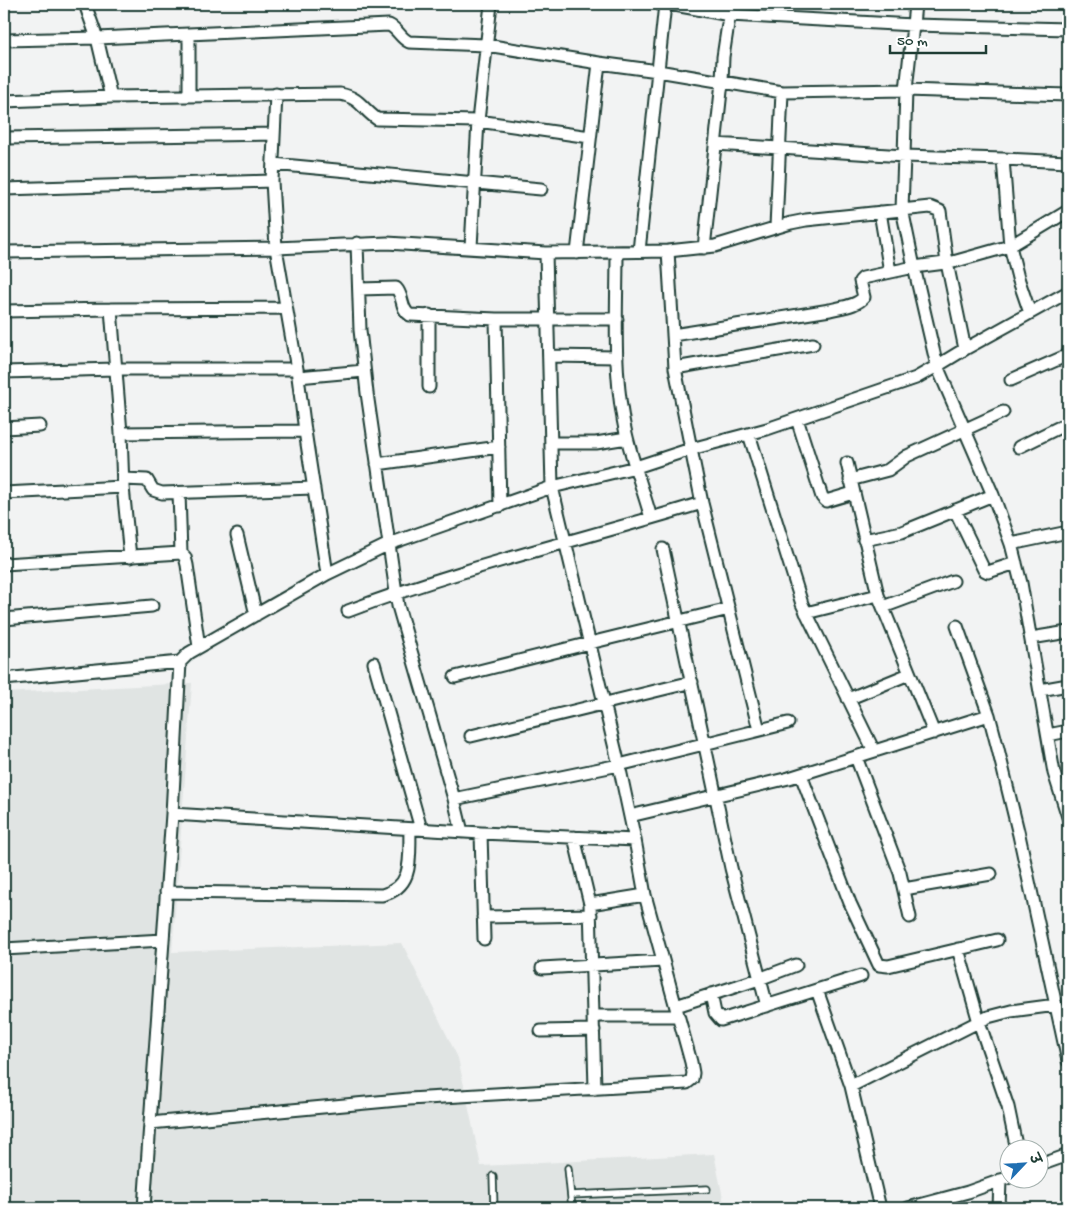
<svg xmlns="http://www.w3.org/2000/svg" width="1072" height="1212" font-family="'Gochi Hand','Playpen Sans Deva',sans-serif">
	<rect width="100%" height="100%" fill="#f2f3f3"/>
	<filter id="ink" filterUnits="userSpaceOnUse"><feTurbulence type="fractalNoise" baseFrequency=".02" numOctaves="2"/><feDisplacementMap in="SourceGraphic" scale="10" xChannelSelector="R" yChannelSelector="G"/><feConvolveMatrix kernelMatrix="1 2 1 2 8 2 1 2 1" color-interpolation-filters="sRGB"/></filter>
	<g filter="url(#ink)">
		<!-- built -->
		<path fill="#e0e4e3" d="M 192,683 L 172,952 L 402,943 L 458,1058 L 481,1166 L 714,1154 L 725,1208 L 4,1208 L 4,693 Z"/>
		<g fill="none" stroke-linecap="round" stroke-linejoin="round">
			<defs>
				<path id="lane" d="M 568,1168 L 572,1208
					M 493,1176 L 494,1208
					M 571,1195 L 707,1189"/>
				<path id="street" d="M 85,4 L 97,38 L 111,97 L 340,94 C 361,98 361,108 377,119 L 478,121 L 590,137
					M 915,4 L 913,25 L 1068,29
					M 189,34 L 189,95
					M 4,40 L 97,38 L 389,25 C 398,29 400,38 409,42 L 486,45 L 599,63 L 577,253
					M 599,63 L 658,71 L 782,92 L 906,90 L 913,25 L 730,15 L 669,4
					M 4,101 L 111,97
					M 4,138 L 274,134
					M 1003,159 L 904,156 L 906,90 L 1068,95
					M 1068,162 L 1003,159 L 1010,246 L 953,262 L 914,267 L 937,366 L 965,349 L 1068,292
					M 273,164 L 541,189
					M 4,189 L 272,181
					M 880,212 L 890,272
					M 776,227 L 782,92
					M 357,243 L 360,330 L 367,393 L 398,606 L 454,799 L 619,765 L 552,487 L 636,467 L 691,449 L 675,368 L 668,251
					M 471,247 L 478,121 L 491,4
					M 704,248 L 722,82 L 723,57 L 731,4
					M 639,251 L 665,4
					M 4,252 L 276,248 L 387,243 L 546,253 L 668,251 L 715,246 L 791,223 L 806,220 L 930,207 L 940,211 L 947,263 L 965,349
					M 617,252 C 617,307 613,364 623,419 C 629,453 642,486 651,518
					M 359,289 L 396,288 C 404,296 400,309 410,315 L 496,319 L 617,319
					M 111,309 L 121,433 L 123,487 L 130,557
					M 4,311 L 111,309 L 286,308
					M 1030,313 L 1018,278 L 1010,246 L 1068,211
					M 496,319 L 500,506
					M 673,335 L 830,310 C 841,307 857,306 864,297 L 860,281 L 863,278 L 914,267 L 902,209 L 904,156 L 715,144
					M 549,356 L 617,357
					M 675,368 L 813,344
					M 4,372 L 115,369 L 297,369
					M 298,377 L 364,371
					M 1011,380 L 1068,355
					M 429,387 L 429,315
					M 797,419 L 822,497 L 826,501 L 853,493
					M 4,428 L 40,426
					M 121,433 L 305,431
					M 749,434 L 802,604 L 874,751
					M 551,443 L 596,443 L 627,438
					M 1019,447 L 1068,423
					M 847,463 L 878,595 L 934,733
					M 377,464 L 499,447
					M 123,479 L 147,480 L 153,490 L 162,493 L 314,488
					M 850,480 L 888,470 L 907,456 L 1003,412
					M 4,493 L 123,487
					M 179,493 L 181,553
					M 955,510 L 984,570 L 988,572 L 1016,563
					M 237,535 L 256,615
					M 864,540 L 902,532 L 993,495
					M 1011,544 L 1068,532
					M 663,549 L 731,868 L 767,1006
					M 4,564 L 181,553 L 185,557 L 187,565 L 199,647
					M 327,574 L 389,544 L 552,487 L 546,253
					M 883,607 L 953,581
					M 348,611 C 463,567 584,539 702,503
					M 806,613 L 878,595
					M 4,619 L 152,606
					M 957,626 L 989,715 L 998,749 L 1019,835 L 1068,1061
					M 1031,638 L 1068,632
					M 374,663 L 421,829
					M 455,677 L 590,643 L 729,609
					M 4,679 L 180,662
					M 1040,690 L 1068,685
					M 848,699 L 909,674
					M 759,730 L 702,503 L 691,449 L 767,429 L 916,378 L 937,366 L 993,495 L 1011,544 L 1021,583 L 1054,773 L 1068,817
					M 1048,735 L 1068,731
					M 471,736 L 692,682
					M 856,757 L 900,873 L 910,917
					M 801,775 L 850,903 L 879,965 L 888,966 L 997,940
					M 454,799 L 462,832
					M 172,814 L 481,833 L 635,840
					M 630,816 L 789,778 L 989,715
					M 481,833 L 484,939
					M 574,837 L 590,904 L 595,1089
					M 904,889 L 991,874
					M 166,892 L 382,895 C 415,887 409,856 410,829
					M 590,904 L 645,895
					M 483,917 L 591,915
					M 4,949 L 163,940
					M 958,949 L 979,1022 L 1008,1107 L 1017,1150
					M 542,968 L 663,961
					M 817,990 L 851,1086 L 880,1208
					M 711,994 L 715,1013 L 721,1020 L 861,976
					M 676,1006 L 759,979 L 796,965
					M 594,1016 L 678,1016
					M 541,1031 L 594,1030
					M 851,1086 L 988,1017 L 1011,1011 L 1056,1005
					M 150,1123 L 409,1099 L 687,1083 L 692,1079 L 693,1073 L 691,1062 L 645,895 L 635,840 L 619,765 L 788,723
					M 1040,1165 L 1068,1155
					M 144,1208 L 172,814 L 180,662 L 189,653 L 327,574 L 305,431 L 297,369 L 276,248 L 272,181 L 276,94
					M 908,1208 L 968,1192 L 1010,1177
					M 999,1208 L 1000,1180"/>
			</defs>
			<!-- lane casing -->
			<use href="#lane" stroke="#1f3d34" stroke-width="9"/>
			<!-- street casing -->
			<use href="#street" stroke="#1f3d34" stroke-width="15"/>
			<!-- lane -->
			<use href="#lane" stroke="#fff" stroke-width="5.5"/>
			<!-- street -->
			<use href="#street" stroke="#fff" stroke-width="11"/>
		</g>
	</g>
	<!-- margin -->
	<rect width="1072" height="1212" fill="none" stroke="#fff" stroke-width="20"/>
	<rect x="10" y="10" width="1052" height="1192" fill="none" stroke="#1f3d34" stroke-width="2" filter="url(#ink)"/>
	<!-- north arrow -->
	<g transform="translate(1024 1164) rotate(65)"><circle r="24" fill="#ffffff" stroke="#a5b1ae"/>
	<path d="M0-4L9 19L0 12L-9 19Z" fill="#1f6fb2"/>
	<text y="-8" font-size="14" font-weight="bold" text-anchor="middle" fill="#1f3d34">उ</text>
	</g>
	<!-- scale -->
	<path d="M890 45v8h96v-8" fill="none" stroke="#1f3d34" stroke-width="2.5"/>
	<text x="897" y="45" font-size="15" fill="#1f3d34" stroke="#ffffff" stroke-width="4" paint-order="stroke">50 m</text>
</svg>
